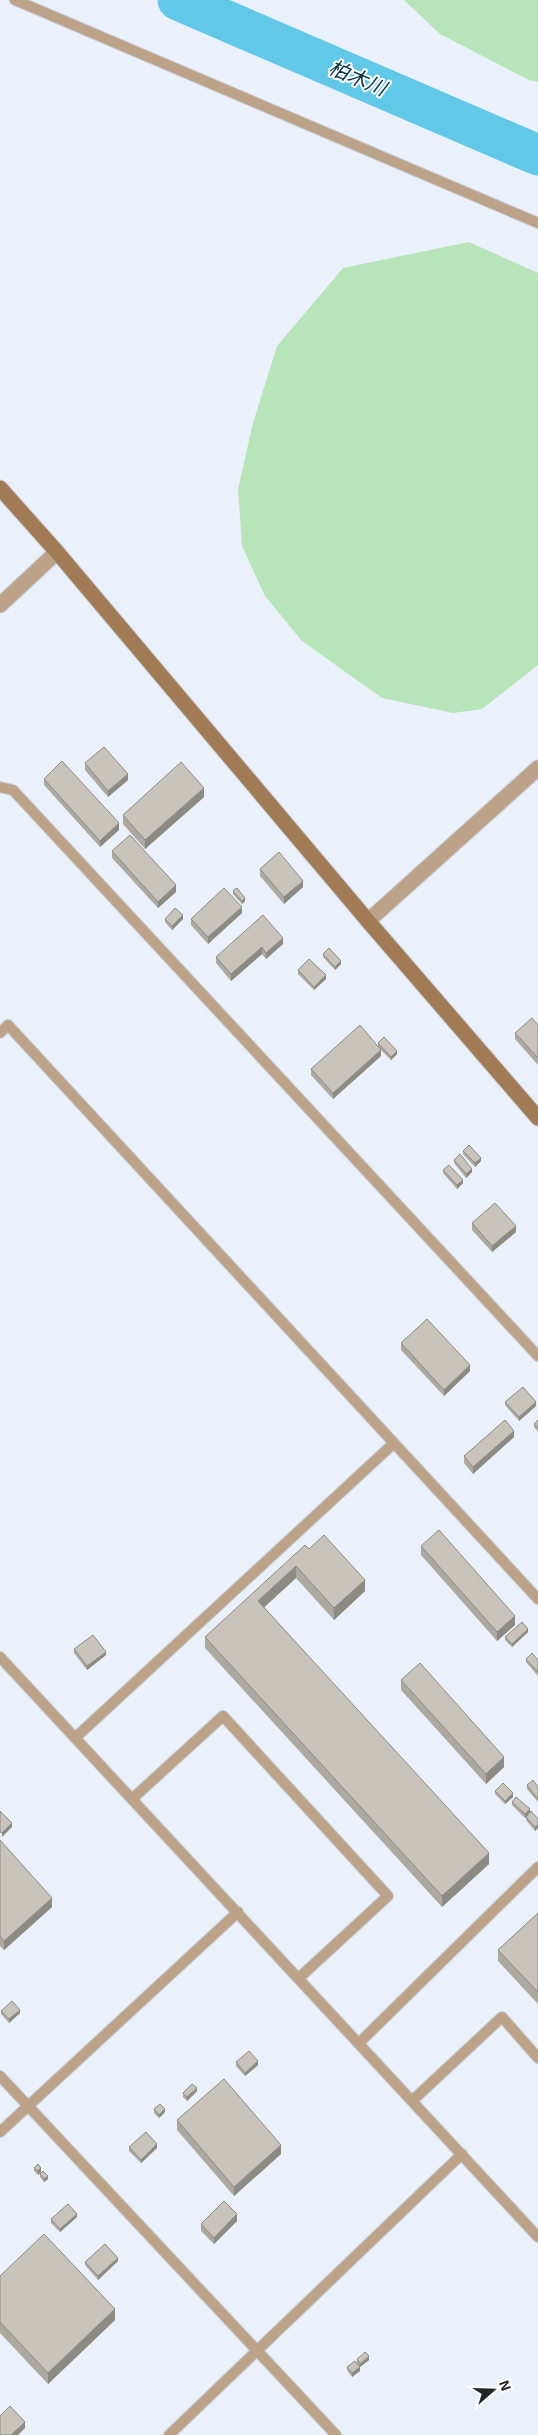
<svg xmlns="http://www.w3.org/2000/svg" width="538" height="2435" font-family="'Exo 2','Noto Sans JP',sans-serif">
	<rect width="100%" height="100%" fill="#ebf1fa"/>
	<!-- green -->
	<path fill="#b8e4b9" d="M 404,0 L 538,0 L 538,82 L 529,80 L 440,34 Z
		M 469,242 L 538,273 L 538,665 L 482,709 L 453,713 L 382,698 L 302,641 L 265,596 L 242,546 L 238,489 L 253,423 L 277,346 L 343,268 Z"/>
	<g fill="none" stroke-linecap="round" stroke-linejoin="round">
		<!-- river -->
		<path stroke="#61c8e7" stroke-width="41" d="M 178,0 L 538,155"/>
		<defs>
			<path id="lane" d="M 15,0 L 538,223
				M 0,787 L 13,790 L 538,1356
				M 0,1033 L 8,1025 L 538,1599
				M 0,1657 L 538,2237
				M 75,1738 L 393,1444
				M 132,1799 L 223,1716 L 388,1896 L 299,1978
				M 359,2043 L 538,1867
				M 0,2076 L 336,2435
				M 413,2100 L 502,2017 L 538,2058
				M 0,2132 L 238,1912
				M 169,2435 L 462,2154"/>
			<path id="street" d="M 0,605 L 57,552
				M 368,921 L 538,768"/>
			<path id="secondary" d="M 0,488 L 57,552 L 368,921 L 538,1118"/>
		</defs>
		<!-- lane casing -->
		<use href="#lane" stroke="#c7ccd4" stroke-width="12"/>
		<!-- street casing -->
		<use href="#street" stroke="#c7ccd4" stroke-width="17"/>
		<!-- secondary casing -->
		<use href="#secondary" stroke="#c7ccd4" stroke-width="17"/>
		<!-- lane -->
		<use href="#lane" stroke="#bca289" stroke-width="10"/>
		<!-- street -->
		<use href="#street" stroke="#bca289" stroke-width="15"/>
		<!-- secondary -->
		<use href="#secondary" stroke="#a17b55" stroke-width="15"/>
	</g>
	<!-- wall -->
	<path fill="#ada9a1" d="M 85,763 L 128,780 L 108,797 L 85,770 Z
		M 44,779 L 119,830 L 100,847 L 44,785 Z
		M 204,797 L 145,849 L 123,824 L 123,815 Z
		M 112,851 L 176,892 L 158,908 L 112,858 Z
		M 260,869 L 303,887 L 284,904 L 260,876 Z
		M 233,891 L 245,901 L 242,904 L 233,894 Z
		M 242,913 L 208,944 L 191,925 L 191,919 Z
		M 165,919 L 183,919 L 172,930 L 165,922 Z
		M 283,938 L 283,944 L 266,959 L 262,954 L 231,981 L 216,963 L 216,957 Z
		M 323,954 L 341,964 L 335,970 L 323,957 Z
		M 298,970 L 326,979 L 314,990 L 298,974 Z
		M 538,1025 L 538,1065 L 515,1039 L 515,1033 Z
		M 378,1043 L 397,1054 L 391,1060 L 381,1050 L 381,1056 L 333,1099 L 311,1075 L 311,1069 L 378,1046 Z
		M 463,1151 L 481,1161 L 475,1167 L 463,1154 Z
		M 454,1160 L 472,1172 L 466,1178 L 454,1163 Z
		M 443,1170 L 463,1183 L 457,1189 L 443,1173 Z
		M 472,1223 L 516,1232 L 492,1252 L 472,1230 Z
		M 401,1343 L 470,1371 L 444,1396 L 401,1350 Z
		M 505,1402 L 536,1406 L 519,1421 L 505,1405 Z
		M 538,1421 L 538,1432 L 534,1427 L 534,1424 Z
		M 514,1437 L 473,1474 L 464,1463 L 464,1456 Z
		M 421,1546 L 515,1625 L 497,1641 L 421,1555 Z
		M 309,1549 L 365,1591 L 334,1620 L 296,1578 L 264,1607 L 489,1864 L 442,1907 L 205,1648 L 205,1637 Z
		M 528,1632 L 512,1647 L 505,1640 L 505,1637 Z
		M 74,1649 L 106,1655 L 87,1670 L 74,1653 Z
		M 526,1659 L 538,1660 L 538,1676 L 526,1662 Z
		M 401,1680 L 504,1767 L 486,1784 L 401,1690 Z
		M 527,1785 L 538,1787 L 538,1802 L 527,1789 Z
		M 495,1791 L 513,1797 L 505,1804 L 495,1794 Z
		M 512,1802 L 530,1812 L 527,1816 L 538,1819 L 535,1831 L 526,1820 L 526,1817 L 525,1818 L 512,1805 Z
		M 0,1840 L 52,1907 L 4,1950 L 0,1946 Z
		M 538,1913 L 538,2004 L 498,1961 L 498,1950 Z
		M 1,2011 L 20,2013 L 9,2023 L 1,2014 Z
		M 236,2062 L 258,2065 L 245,2076 L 236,2066 Z
		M 197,2091 L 187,2101 L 183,2097 L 183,2093 Z
		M 154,2109 L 165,2112 L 159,2118 L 154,2113 Z
		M 177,2120 L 281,2154 L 234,2196 L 177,2130 Z
		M 129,2147 L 157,2148 L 141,2163 L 129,2151 Z
		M 34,2168 L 41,2172 L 38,2175 L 34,2171 Z
		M 40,2174 L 48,2179 L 44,2182 L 40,2177 Z
		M 77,2217 L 60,2232 L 51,2223 L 51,2219 Z
		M 237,2221 L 214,2244 L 201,2231 L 201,2224 Z
		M 118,2261 L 98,2280 L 85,2265 L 85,2262 Z
		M 0,2276 L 115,2320 L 48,2384 L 0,2333 Z
		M 357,2359 L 369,2360 L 360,2367 L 357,2363 Z
		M 347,2367 L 360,2371 L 352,2377 L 347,2370 Z"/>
	<!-- shaded-wall -->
	<path fill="#8d8983" d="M 128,774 L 128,780 L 108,797 L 108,791 Z
		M 204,788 L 204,797 L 145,849 L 145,840 Z
		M 119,823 L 119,830 L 100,847 L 100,841 Z
		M 303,881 L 303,887 L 284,904 L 284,897 Z
		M 176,885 L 176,892 L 158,908 L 158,902 Z
		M 245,898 L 245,901 L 242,904 L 242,901 Z
		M 242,907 L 242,913 L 208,944 L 208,937 Z
		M 183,915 L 183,919 L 172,930 L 172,926 Z
		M 283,938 L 283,944 L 266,959 L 266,953 Z
		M 262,947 L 262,954 L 231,981 L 231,974 Z
		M 341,961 L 341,964 L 335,970 L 335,967 Z
		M 326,975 L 326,979 L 314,990 L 314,987 Z
		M 381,1050 L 381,1056 L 333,1099 L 333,1093 Z
		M 397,1051 L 397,1054 L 391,1060 L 391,1057 Z
		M 481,1158 L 481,1161 L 475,1167 L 475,1163 Z
		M 472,1169 L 472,1172 L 466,1178 L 466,1174 Z
		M 463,1180 L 463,1183 L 457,1189 L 457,1185 Z
		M 516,1226 L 516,1232 L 492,1252 L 492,1246 Z
		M 470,1365 L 470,1371 L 444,1396 L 444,1390 Z
		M 536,1402 L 536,1406 L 519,1421 L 519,1417 Z
		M 514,1431 L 514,1437 L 473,1474 L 473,1467 Z
		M 296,1566 L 296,1578 L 258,1613 L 258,1601 Z
		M 365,1580 L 365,1591 L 334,1620 L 334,1608 Z
		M 515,1616 L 515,1625 L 497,1641 L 497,1632 Z
		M 528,1629 L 528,1632 L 512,1647 L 512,1644 Z
		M 106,1652 L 106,1655 L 87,1670 L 87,1666 Z
		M 504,1757 L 504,1767 L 486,1784 L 486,1774 Z
		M 513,1793 L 513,1797 L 505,1804 L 505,1801 Z
		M 530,1809 L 530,1812 L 525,1818 L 525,1814 Z
		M 12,1823 L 12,1827 L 2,1837 L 2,1833 Z
		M 538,1825 L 538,1828 L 535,1831 L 535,1827 Z
		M 489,1853 L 489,1864 L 442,1907 L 442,1896 Z
		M 52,1898 L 52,1907 L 4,1950 L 4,1941 Z
		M 20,2010 L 20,2013 L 9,2023 L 9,2019 Z
		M 258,2061 L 258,2065 L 245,2076 L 245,2073 Z
		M 197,2088 L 197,2091 L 187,2101 L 187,2097 Z
		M 165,2109 L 165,2112 L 159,2118 L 159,2115 Z
		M 157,2144 L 157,2148 L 141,2163 L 141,2160 Z
		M 281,2145 L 281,2154 L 234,2196 L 234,2187 Z
		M 41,2168 L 41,2172 L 38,2175 L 38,2171 Z
		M 48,2176 L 48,2179 L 44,2182 L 44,2179 Z
		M 77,2214 L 77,2217 L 60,2232 L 60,2229 Z
		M 237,2214 L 237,2221 L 214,2244 L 214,2238 Z
		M 118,2258 L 118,2261 L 98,2280 L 98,2276 Z
		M 115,2309 L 115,2320 L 48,2384 L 48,2373 Z
		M 369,2356 L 369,2360 L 360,2367 L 360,2364 Z
		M 360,2367 L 360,2371 L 352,2377 L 352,2373 Z
		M 25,2422 L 25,2428 L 18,2435 L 11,2435 Z"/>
	<!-- building -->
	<path fill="#c9c4bb" stroke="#8d8983" d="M 104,747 L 128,774 L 108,791 L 85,763 Z
		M 62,761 L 119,823 L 100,841 L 44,779 Z
		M 181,762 L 204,788 L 145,840 L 123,815 Z
		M 130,835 L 176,885 L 158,902 L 112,851 Z
		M 279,852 L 303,881 L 284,897 L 260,869 Z
		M 224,888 L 242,907 L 208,937 L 191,919 Z
		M 237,888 L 245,898 L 242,901 L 233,891 Z
		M 175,908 L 183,915 L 172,926 L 165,919 Z
		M 263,915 L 283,938 L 266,953 L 262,947 L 231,974 L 216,957 Z
		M 329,948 L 341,961 L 335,967 L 323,954 Z
		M 309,959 L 326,975 L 314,987 L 298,970 Z
		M 532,1018 L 538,1025 L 538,1058 L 515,1033 Z
		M 360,1025 L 381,1050 L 333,1093 L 311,1069 Z
		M 384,1037 L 397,1051 L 391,1057 L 378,1043 Z
		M 469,1145 L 481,1158 L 475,1163 L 463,1151 Z
		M 460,1154 L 472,1169 L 466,1174 L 454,1160 Z
		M 449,1165 L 463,1180 L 457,1185 L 443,1170 Z
		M 495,1203 L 516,1226 L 492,1246 L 472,1223 Z
		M 427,1319 L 470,1365 L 444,1390 L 401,1343 Z
		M 523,1387 L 536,1402 L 519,1417 L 505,1402 Z
		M 505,1420 L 514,1431 L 473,1467 L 464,1456 Z
		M 538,1420 L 538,1428 L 534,1424 Z
		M 439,1530 L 515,1616 L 497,1632 L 421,1546 Z
		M 324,1535 L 365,1580 L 334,1608 L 296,1566 L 258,1601 L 489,1853 L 442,1896 L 205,1637 L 305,1545 L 309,1549 Z
		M 522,1622 L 528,1629 L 512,1644 L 505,1637 Z
		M 93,1635 L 106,1652 L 87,1666 L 74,1649 Z
		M 532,1653 L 538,1660 L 538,1672 L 526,1659 Z
		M 420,1663 L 504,1757 L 486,1774 L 401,1680 Z
		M 533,1780 L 538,1787 L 538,1799 L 527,1785 Z
		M 503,1783 L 513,1793 L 505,1801 L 495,1791 Z
		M 516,1797 L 530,1809 L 525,1814 L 512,1802 Z
		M 0,1811 L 12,1823 L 2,1833 L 0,1832 Z
		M 531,1811 L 538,1819 L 538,1825 L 535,1827 L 526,1817 Z
		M 0,1840 L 52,1898 L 4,1941 L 0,1936 Z
		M 538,1913 L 538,1992 L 498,1950 Z
		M 12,2001 L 20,2010 L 9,2019 L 1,2011 Z
		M 249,2051 L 258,2061 L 245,2073 L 236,2062 Z
		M 224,2079 L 281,2145 L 234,2187 L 177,2120 Z
		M 192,2084 L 197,2088 L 187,2097 L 183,2093 Z
		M 160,2104 L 165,2109 L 159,2115 L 154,2109 Z
		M 146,2132 L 157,2144 L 141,2160 L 129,2147 Z
		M 38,2164 L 41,2168 L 38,2171 L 34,2168 Z
		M 43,2171 L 48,2176 L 44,2179 L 40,2174 Z
		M 224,2201 L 237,2214 L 214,2238 L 201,2224 Z
		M 68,2204 L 77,2214 L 60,2229 L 51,2219 Z
		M 44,2234 L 115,2309 L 48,2373 L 0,2322 L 0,2276 Z
		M 105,2244 L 118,2258 L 98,2276 L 85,2262 Z
		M 365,2352 L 369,2356 L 360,2364 L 357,2359 Z
		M 355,2361 L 360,2367 L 352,2373 L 347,2367 Z
		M 10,2406 L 25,2422 L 11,2435 L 0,2435 L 0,2416 Z"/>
	<g text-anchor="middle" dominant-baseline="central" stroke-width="4" stroke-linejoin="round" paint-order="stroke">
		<!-- water labels -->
		<g font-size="20" font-style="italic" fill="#013340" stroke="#fff">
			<text transform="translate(358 77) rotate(23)">柏木川</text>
		</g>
	</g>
	<!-- north arrow -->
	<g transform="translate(493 2390) rotate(70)" stroke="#ffffff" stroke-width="4" paint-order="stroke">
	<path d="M0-4L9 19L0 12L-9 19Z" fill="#222427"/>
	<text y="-8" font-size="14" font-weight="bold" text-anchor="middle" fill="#222427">N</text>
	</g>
</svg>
